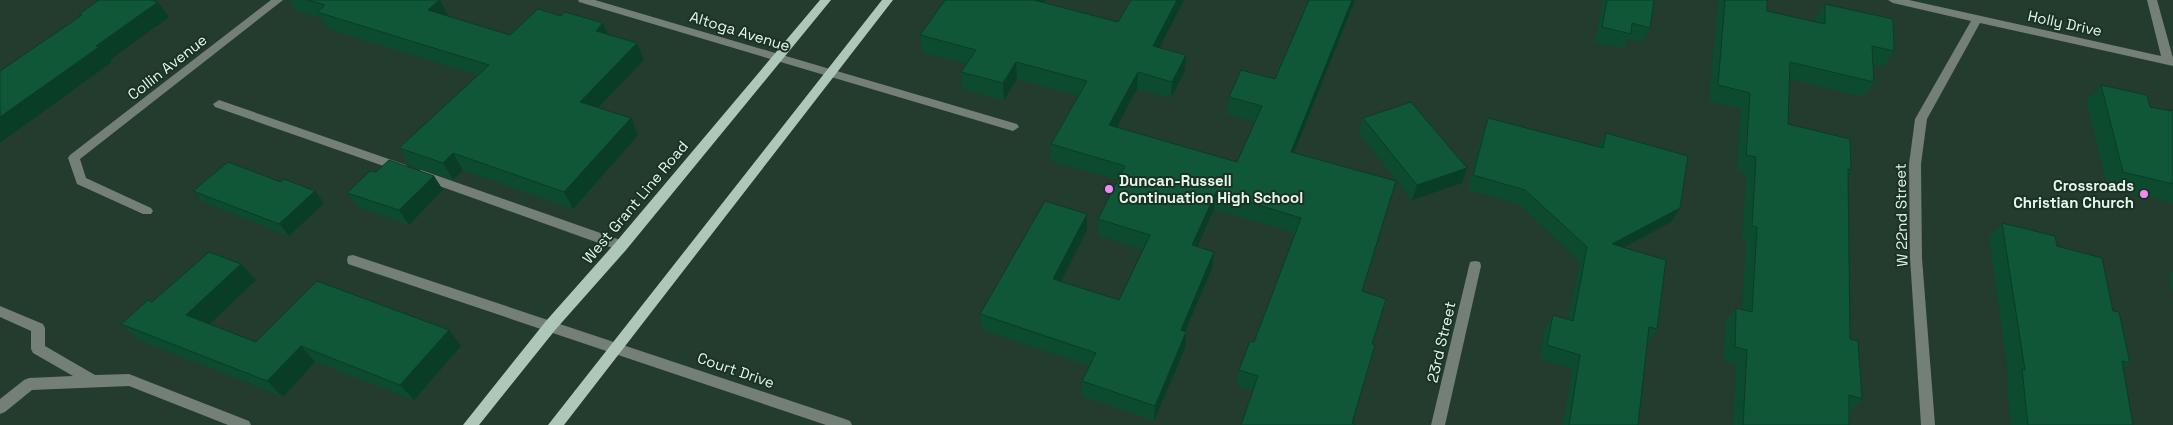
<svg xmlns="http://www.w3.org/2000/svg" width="2173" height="425" font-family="'Space Grotesk',sans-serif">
	<rect width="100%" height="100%" fill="#233c2e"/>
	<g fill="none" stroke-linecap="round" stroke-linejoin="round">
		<!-- minor -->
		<path fill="#737f77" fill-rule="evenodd" d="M 271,0 L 283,0 L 80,159 L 86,178 L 151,208 L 153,211 L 151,214 L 143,214 L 77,184 L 68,158 L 70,155 Z
			M 578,0 L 595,0 L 1017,124 L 1019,127 L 1013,131 L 579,2 Z
			M 1888,0 L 1909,0 L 2161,56 L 2147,0 L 2157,0 L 2173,58 L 2173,66 L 1980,23 L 1927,119 L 1921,164 L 1922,258 L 1935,425 L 1921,425 L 1910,258 L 1909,164 L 1915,119 L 1971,21 L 1893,3 Z
			M 219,100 L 406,165 L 408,168 L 406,171 L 398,171 L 215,107 L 213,104 Z
			M 421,170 L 626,242 L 627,246 L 626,250 L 621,251 L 417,178 L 415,175 Z
			M 353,255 L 845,419 L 850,421 L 852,425 L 826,425 L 348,264 L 347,260 L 348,256 Z
			M 1475,261 L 1480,262 L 1481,266 L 1445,425 L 1431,425 L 1469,266 L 1470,262 Z
			M 0,306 L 43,324 L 45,328 L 45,346 L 95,375 L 129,374 L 249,421 L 251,425 L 228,425 L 129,386 L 32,390 L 5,412 L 0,414 L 0,399 L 24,380 L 29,378 L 73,376 L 33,353 L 31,349 L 31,331 L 0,317 Z"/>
		<!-- major -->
		<path fill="#aec7b8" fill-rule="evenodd" d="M 820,0 L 831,0 L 626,250 L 556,329 L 479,425 L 463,425 L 546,321 L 616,242 Z
			M 882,0 L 893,0 L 564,425 L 548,425 Z"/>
	</g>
	<!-- wall -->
	<path fill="#0d4b2e" d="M 289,0 L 440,0 L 448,16 L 510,35 L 561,16 L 603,23 L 608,34 L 637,43 L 644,60 L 598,108 L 631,118 L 638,135 L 573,209 L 463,170 L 453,180 L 410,165 L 399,148 L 477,75 L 328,29 L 321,18 L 295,10 Z
		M 945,0 L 1045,0 L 1043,2 L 1118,22 L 1131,0 L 1184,0 L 1160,47 L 1185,71 L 1171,98 L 1137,89 L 1117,127 L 1237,162 L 1255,122 L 1226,114 L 1229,97 L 1275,79 L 1355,0 L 1294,152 L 1396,181 L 1253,391 L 1236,385 L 1239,370 L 1254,342 L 1295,233 L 1214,209 L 1197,247 L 1214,252 L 1212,268 L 1185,332 L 1185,348 L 1154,421 L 1082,396 L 1082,381 L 1089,366 L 982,330 L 980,314 L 1087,230 L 1061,281 L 1119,300 L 1143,250 L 1098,235 L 1098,219 L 1118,180 L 1051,161 L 1051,144 L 1078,96 L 1017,79 L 1004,100 L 963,89 L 961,72 L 967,64 L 922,52 L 920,35 Z
		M 1603,0 L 1654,0 L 1650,28 L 1643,42 L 1628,39 L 1624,49 L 1595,42 Z
		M 1718,0 L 1767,0 L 1767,11 L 1815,22 L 1815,20 L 1825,4 L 1894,51 L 1883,67 L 1873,64 L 1874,82 L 1863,97 L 1789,79 L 1788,124 L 1851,170 L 1848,173 L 1850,339 L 1862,399 L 1849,412 L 1849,425 L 1733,425 L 1736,364 L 1724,361 L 1725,322 L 1736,308 L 1742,310 L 1746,242 L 1742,241 L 1746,173 L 1737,170 L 1741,109 L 1709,101 Z
		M 2101,85 L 2150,107 L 2173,111 L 2173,203 L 2108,188 L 2086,101 Z
		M 1363,118 L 1467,168 L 1462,183 L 1412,200 L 1359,133 Z
		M 1488,118 L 1599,147 L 1606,133 L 1680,208 L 1671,222 L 1625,247 L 1657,329 L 1648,343 L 1647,343 L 1638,425 L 1563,425 L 1572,369 L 1540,359 L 1545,329 L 1553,315 L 1568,320 L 1580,262 L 1519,204 L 1468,190 L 1482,132 Z
		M 434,176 L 443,190 L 409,225 L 358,207 L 347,193 Z
		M 193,191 L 324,203 L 289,236 L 203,202 Z
		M 2002,223 L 2057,246 L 2113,311 L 2130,363 L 2123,368 L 2133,425 L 2011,425 L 2007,383 L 2009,381 L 1989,237 Z
		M 2173,271 L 2173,294 L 2168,275 Z
		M 256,280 L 209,324 L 256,342 L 449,330 L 461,346 L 414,400 L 315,362 L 283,397 L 139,340 L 121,324 L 152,302 Z"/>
	<!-- shaded-wall -->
	<path fill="#0a3d26" d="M 439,0 L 440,0 L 449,17 L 428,10 Z
		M 1034,0 L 1045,0 L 1034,17 Z
		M 1177,0 L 1184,0 L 1152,62 L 1153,46 Z
		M 1352,0 L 1355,0 L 1288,168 L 1291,152 Z
		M 158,2 L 169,17 L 110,60 L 112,62 L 0,143 L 0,117 L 96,46 Z
		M 603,23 L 610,40 L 596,31 Z
		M 637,43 L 644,60 L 588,118 L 580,102 Z
		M 1186,55 L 1185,71 L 1171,98 L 1172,82 Z
		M 1016,62 L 1017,79 L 1004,100 L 1003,83 Z
		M 1138,72 L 1137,89 L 1109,142 L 1109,125 Z
		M 631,118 L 638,135 L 573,209 L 564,192 Z
		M 453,153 L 463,170 L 453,180 L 443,163 Z
		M 1467,168 L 1462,183 L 1412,200 L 1417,185 Z
		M 434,176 L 443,190 L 409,225 L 399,210 Z
		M 315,191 L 324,203 L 289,236 L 279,224 Z
		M 1216,192 L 1214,209 L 1191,261 L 1192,245 Z
		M 1680,208 L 1671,222 L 1604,258 L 1612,244 Z
		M 1087,214 L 1087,230 L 1054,295 L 1053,279 Z
		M 1214,252 L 1212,268 L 1179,346 L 1181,330 Z
		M 241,264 L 256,280 L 202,331 L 186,315 Z
		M 449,330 L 461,346 L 414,400 L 400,385 Z
		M 1186,332 L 1185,348 L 1154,421 L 1155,406 Z
		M 301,346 L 315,362 L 283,397 L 267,381 Z"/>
	<!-- building -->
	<path fill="#0f5736" stroke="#0a3d26" d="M 99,0 L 151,0 L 158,2 L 96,46 L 99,47 L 0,117 L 0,71 L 82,15 L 79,14 Z
		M 307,0 L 439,0 L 428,10 L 510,35 L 538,9 L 561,16 L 565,12 L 603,23 L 596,31 L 637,43 L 580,102 L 631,118 L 564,192 L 453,153 L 443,163 L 399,148 L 489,65 L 317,12 L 325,5 Z
		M 945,0 L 1034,0 L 1118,22 L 1131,0 L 1177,0 L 1153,46 L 1186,55 L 1172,82 L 1138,72 L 1109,125 L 1237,162 L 1262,106 L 1229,97 L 1241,70 L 1275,79 L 1309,0 L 1352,0 L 1291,152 L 1396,181 L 1362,291 L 1386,299 L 1372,344 L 1375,345 L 1352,423 L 1355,424 L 1355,425 L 1241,425 L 1258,376 L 1239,370 L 1250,341 L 1254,342 L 1301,218 L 1216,192 L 1192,245 L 1214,252 L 1181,330 L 1186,332 L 1155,406 L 1082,381 L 1096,353 L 980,314 L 1045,201 L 1087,214 L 1053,279 L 1119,300 L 1150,235 L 1098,219 L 1125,166 L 1051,144 L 1087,81 L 1016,62 L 1003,83 L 961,72 L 976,50 L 920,35 Z
		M 1607,0 L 1654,0 L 1650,28 L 1632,23 L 1631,34 L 1602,27 Z
		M 1725,0 L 1767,0 L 1767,11 L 1825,24 L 1825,4 L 1893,19 L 1894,51 L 1872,46 L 1874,82 L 1790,62 L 1788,124 L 1850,139 L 1851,170 L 1848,169 L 1850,339 L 1858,341 L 1862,399 L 1849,395 L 1849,425 L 1743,425 L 1747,350 L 1735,347 L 1736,308 L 1752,312 L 1757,227 L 1752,226 L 1756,157 L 1746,155 L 1750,93 L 1718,85 Z
		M 2101,85 L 2147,95 L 2150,107 L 2173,111 L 2173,184 L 2123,172 Z
		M 1411,102 L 1467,168 L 1417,185 L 1363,118 Z
		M 1488,118 L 1603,148 L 1606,133 L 1688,156 L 1680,208 L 1612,244 L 1666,260 L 1657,329 L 1649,327 L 1638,425 L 1569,425 L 1580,355 L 1547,345 L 1553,315 L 1573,321 L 1587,247 L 1525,190 L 1473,175 Z
		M 389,160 L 434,176 L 399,210 L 347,193 L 370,171 L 376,172 Z
		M 228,162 L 281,182 L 284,179 L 315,191 L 279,224 L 193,191 Z
		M 2002,223 L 2055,236 L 2057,246 L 2102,258 L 2113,311 L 2119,312 L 2130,363 L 2122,361 L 2133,425 L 2028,425 L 2022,369 L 2025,370 Z
		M 209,252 L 241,264 L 186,315 L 256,342 L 317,281 L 449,330 L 400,385 L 301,346 L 267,381 L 121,324 L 148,300 L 152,302 Z"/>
	<!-- markers -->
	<g fill="#f08bf6" stroke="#193224" stroke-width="2">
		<circle cx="1109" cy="189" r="5"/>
		<circle cx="2144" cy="194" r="5"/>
	</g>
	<g text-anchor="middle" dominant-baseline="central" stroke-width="4" stroke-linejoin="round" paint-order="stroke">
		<!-- street labels -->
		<g font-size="15" fill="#e7f6ec" stroke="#193224">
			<text transform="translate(2065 23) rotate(12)">Holly Drive</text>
			<text transform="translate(740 31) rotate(17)">Altoga Avenue</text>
			<text transform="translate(167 67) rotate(-38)">Collin Avenue</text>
			<text transform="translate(635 202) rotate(-50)">West Grant Line Road</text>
			<text transform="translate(1901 215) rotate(-91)">W 22nd Street</text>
			<text transform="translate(1441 342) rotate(-77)">23rd Street</text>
			<text transform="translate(736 370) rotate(19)">Court Drive</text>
		</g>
		<!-- poi labels -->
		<g font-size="15" font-weight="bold" fill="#e7f6ec" stroke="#193224" text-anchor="start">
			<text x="1119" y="180">Duncan-Russell<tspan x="1119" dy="17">Continuation High School</tspan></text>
			<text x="2134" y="185" text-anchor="end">Crossroads<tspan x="2134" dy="17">Christian Church</tspan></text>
		</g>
	</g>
</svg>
